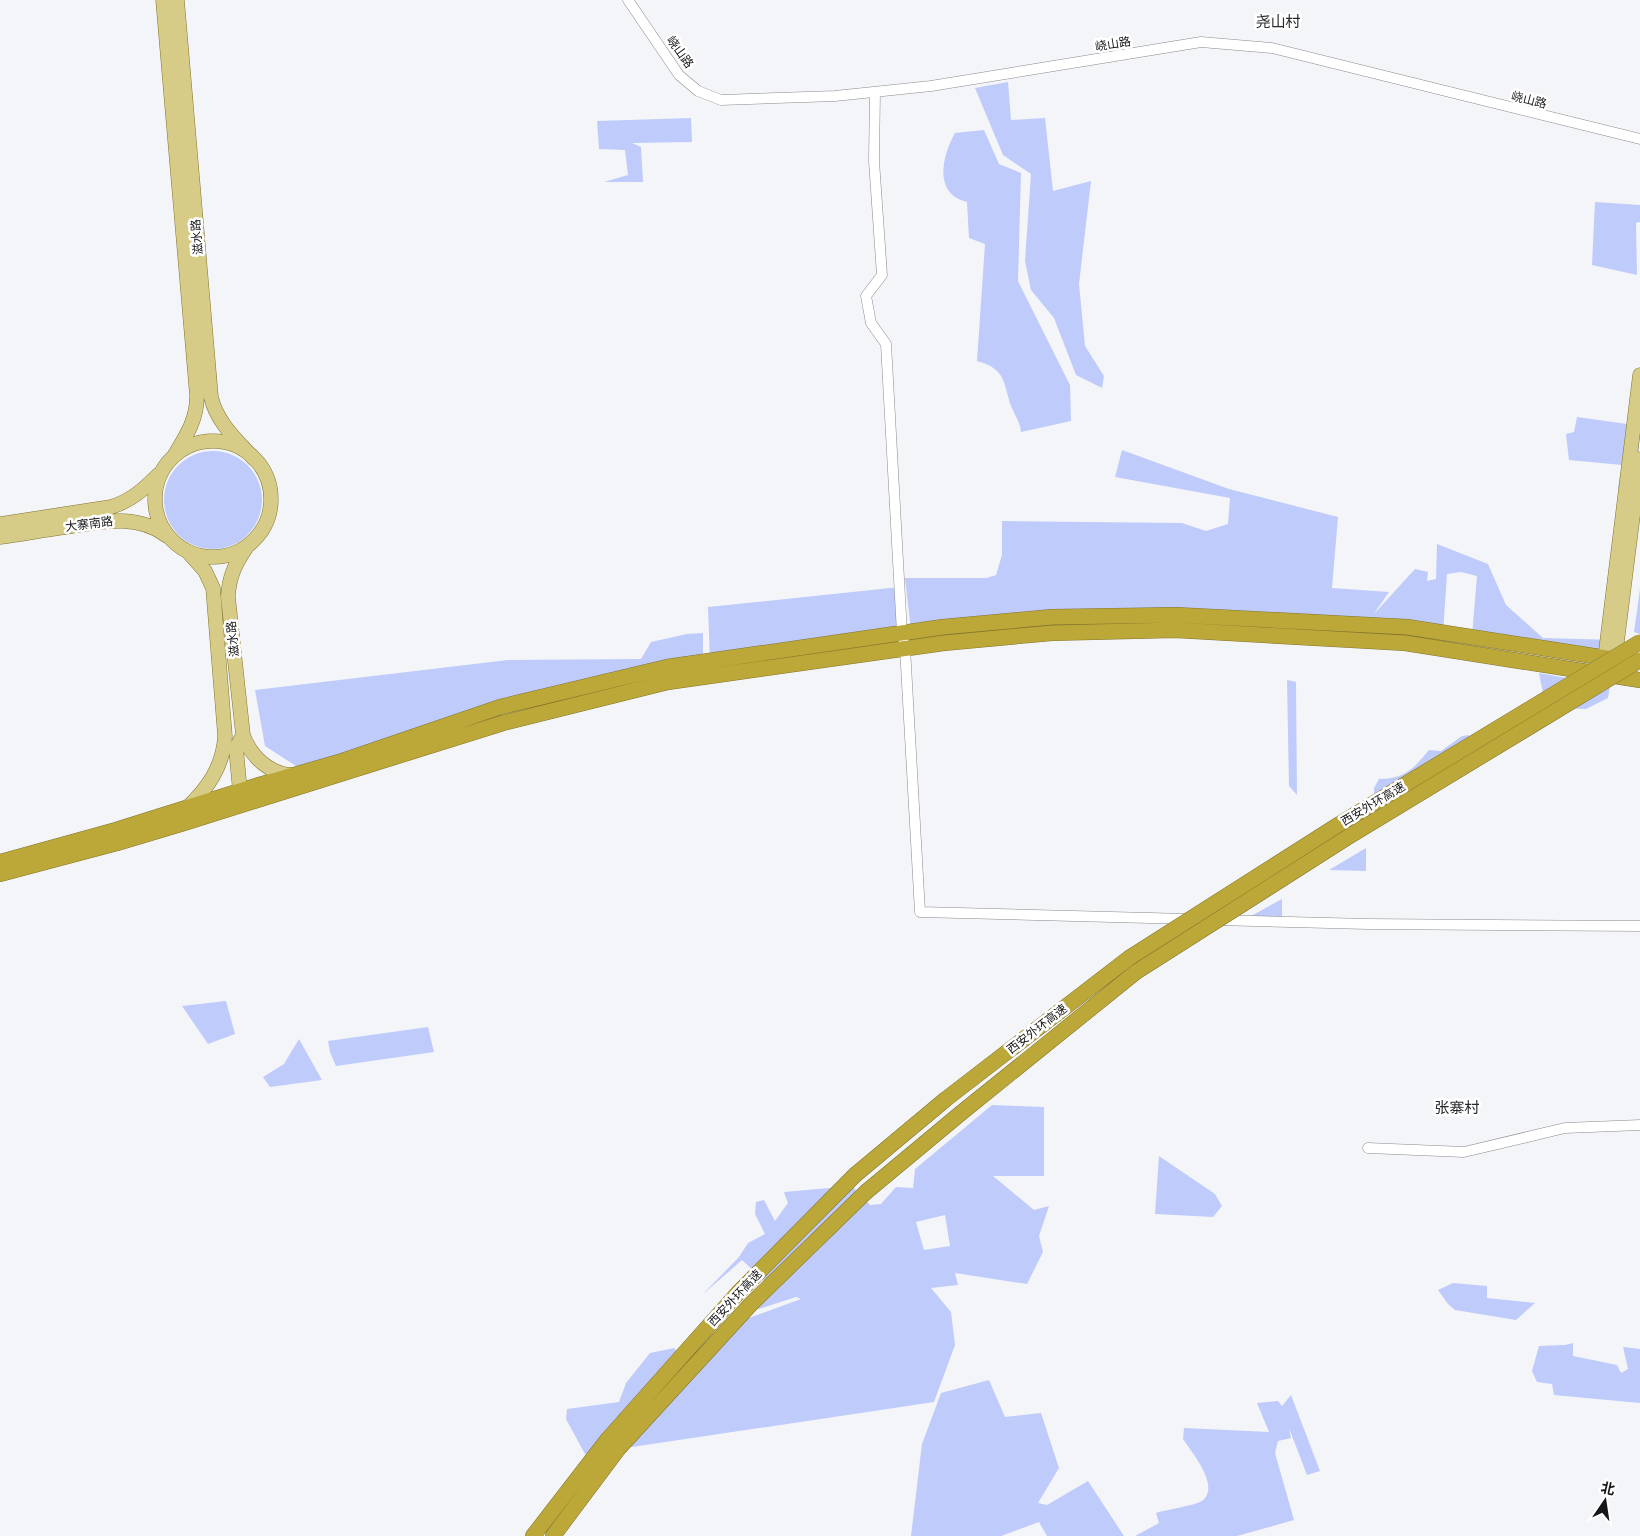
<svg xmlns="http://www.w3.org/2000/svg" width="1640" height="1536" viewBox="0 0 1640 1536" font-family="'Fira Sans','Noto Sans SC',sans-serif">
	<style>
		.green { fill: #bfcbfb; fill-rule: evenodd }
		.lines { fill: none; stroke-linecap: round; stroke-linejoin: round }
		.minor-casing { stroke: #898a8d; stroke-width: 11 }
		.major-casing { stroke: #82752e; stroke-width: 15 }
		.highway-casing { stroke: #82752e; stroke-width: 16 }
		.minor { stroke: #fff; stroke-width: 10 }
		.major { stroke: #d7cb88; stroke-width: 14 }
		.highway { stroke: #bca839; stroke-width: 15 }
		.highway-bridge-casing { stroke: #82752e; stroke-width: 16; stroke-linecap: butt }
		.highway-bridge { stroke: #bca839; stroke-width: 15 }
		.labels { text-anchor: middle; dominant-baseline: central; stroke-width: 5; stroke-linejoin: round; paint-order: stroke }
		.street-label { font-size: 12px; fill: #171719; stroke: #fff }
		.quarter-label { font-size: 15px; fill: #292a2d; stroke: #fff }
	</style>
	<rect width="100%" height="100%" fill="#f4f5f9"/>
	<path class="green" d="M1008,82L1011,120L1045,118L1053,191L1091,181L1079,284L1085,346L1104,376L1102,388L1076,375L1054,318L1031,290L1025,261L1031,174L1003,155L975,88Z
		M691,118L692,142L632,143L641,147L643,182H604L628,175L625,150L599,149L597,121Z
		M984,130L999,164L1021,173L1018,281L1070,385L1071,421L1021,432C1020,421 1015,416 1011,406C1003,382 1006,369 977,361L985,244L969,238L967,202C933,194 942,156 955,133Z
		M1595,202L1640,205V222L1636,223L1637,275L1592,265Z
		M1577,417L1634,425L1633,433H1640V435L1633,493L1620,491L1618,488L1622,465L1569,460L1566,434L1574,432Z
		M1122,450L1229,489L1338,517L1332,588L1389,592L1373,615L1415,569L1428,572L1427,581L1436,579L1437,544L1488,564L1506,605L1543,638L1616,640L1592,654L1472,636L1477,576L1461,572L1447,574L1443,633L1177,616L911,630L905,578H986L996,575L1002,555V521L1182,523L1206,531L1228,524L1230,498L1115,477Z
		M164 500a49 49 0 1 1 98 0a49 49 0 1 1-98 0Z
		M900,587L902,632L710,660L708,607Z
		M1640,589V634L1634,632Z
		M703,633V661L552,693L299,768L265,746L255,690L508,660L641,659L651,642L687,634Z
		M1539,673L1610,686L1608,698L1586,709L1546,708Z
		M1287,680L1296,682L1297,795L1289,786Z
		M1469,735L1470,737L1374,798V788L1379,779C1405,779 1414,768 1429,750L1441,751L1462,736Z
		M1366,848V871L1329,870Z
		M1282,899V917L1251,916Z
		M226,1001L235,1034L208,1044L182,1006Z
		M428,1027L434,1052L336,1066L330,1052L328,1041Z
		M299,1039L322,1080L270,1087L263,1077L284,1064Z
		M992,1105L1044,1107V1176H993L1034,1210L1049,1206L1039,1236L1043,1252L1027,1284L955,1273L958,1285L931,1288L951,1312L955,1345L934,1402L585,1454L566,1419L567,1409L619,1402L626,1383L650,1353L674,1348L696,1368L738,1322L801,1299L796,1297L746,1313L770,1286L742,1260L702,1295L739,1257L748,1243L765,1234L755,1214L756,1202L764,1200L775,1221L788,1203L784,1192L852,1186L870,1205L881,1204L896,1187L913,1188L915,1169ZM945,1215L950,1246L924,1250L916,1222Z
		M1159,1156L1215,1194L1222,1206L1213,1217L1155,1214Z
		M1453,1283L1487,1286V1298L1535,1303L1516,1320L1455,1310L1448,1304L1438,1290Z
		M1573,1343V1356L1617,1365L1621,1373L1628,1369L1623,1347L1640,1349V1403L1554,1395L1552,1384L1537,1382L1532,1371L1539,1346L1565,1345Z
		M989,1380L1005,1417L1041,1413L1059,1468L1038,1503L1047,1505L1088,1481L1124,1536H1047L1039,1522L1001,1536H911L922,1444L941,1393Z
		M1291,1395L1320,1471L1307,1475L1289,1428L1291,1438L1278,1441L1275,1453L1294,1520L1237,1536H1135L1159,1523L1156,1513C1165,1510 1196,1505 1202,1501C1221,1486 1192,1453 1183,1439L1184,1428L1269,1432L1257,1403L1278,1401L1282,1406Z"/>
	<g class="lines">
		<g class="minor-casing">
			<path id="minor" d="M628,0L679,75L698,91L721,100L835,96L931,86L1201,42L1272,48L1640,139
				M875,92L874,161L882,275L866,296L871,323L886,344L902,633L905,648L920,912L1188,919
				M1218,920L1368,924L1640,926
				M1368,1148L1464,1152L1565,1128L1640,1125"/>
		</g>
		<g class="major-casing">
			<path id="major" d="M163,0L197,396C197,420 186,436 174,456
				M177,0L211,397C217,423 237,440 254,459
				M155 499a58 58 0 1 1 116 0a58 58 0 1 1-116 0Z
				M0,524L111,507C131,501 144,489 158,475
				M0,537C22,534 44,530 66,527C100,522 137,513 167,536
				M246,548C235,564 229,577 228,597L243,735C251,757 271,776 296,775
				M1614,665L1640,459
				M1604,667L1640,375
				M241,802L236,748L243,735
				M186,809C208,788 223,767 225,736L213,588L205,571L189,553"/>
		</g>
		<g class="highway-casing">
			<path id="highway" d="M0,862L116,830L259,785L339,762L500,707L667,667L943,627L1052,617L1176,615L1407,627L1619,660
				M0,874L117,843L184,823L503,723L668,682L944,643L1052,633L1175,630L1405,643L1640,680
				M533,1536L608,1439L737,1294L855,1175
				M553,1536L619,1448L751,1304L866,1192"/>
		</g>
		<use href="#minor" class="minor"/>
		<use href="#major" class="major"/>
		<use href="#highway" class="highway"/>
		<g class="highway-bridge-casing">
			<path id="highway-bridge" d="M855,1175L946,1099L1129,958L1338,825L1640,642
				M866,1192L961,1113L1136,972L1348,837L1640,660"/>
		</g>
		<use href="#highway-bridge" class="highway-bridge"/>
	</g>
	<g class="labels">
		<g class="street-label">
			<text transform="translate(1113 44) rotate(-9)">峣山路</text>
			<text transform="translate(680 52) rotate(54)">峣山路</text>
			<text transform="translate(1529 100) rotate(14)">峣山路</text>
			<text transform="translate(197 237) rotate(-95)">滋水路</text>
			<text transform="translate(89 524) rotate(-7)">大寨南路</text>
			<text transform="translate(233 639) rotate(-96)">滋水路</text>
			<text transform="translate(1373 804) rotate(-31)">西安外环高速</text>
			<text transform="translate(1037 1029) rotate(-38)">西安外环高速</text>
			<text transform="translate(735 1298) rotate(-47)">西安外环高速</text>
		</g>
		<g class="quarter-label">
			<text x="1278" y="22">尧山村</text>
			<text x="1457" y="1108">张寨村</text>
		</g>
	</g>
	<g transform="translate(1605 1501) rotate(13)" stroke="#ffffff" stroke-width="4" paint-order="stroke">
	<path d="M0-4L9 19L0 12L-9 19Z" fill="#171719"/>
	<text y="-8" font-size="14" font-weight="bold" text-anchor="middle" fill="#171719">北</text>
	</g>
</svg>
